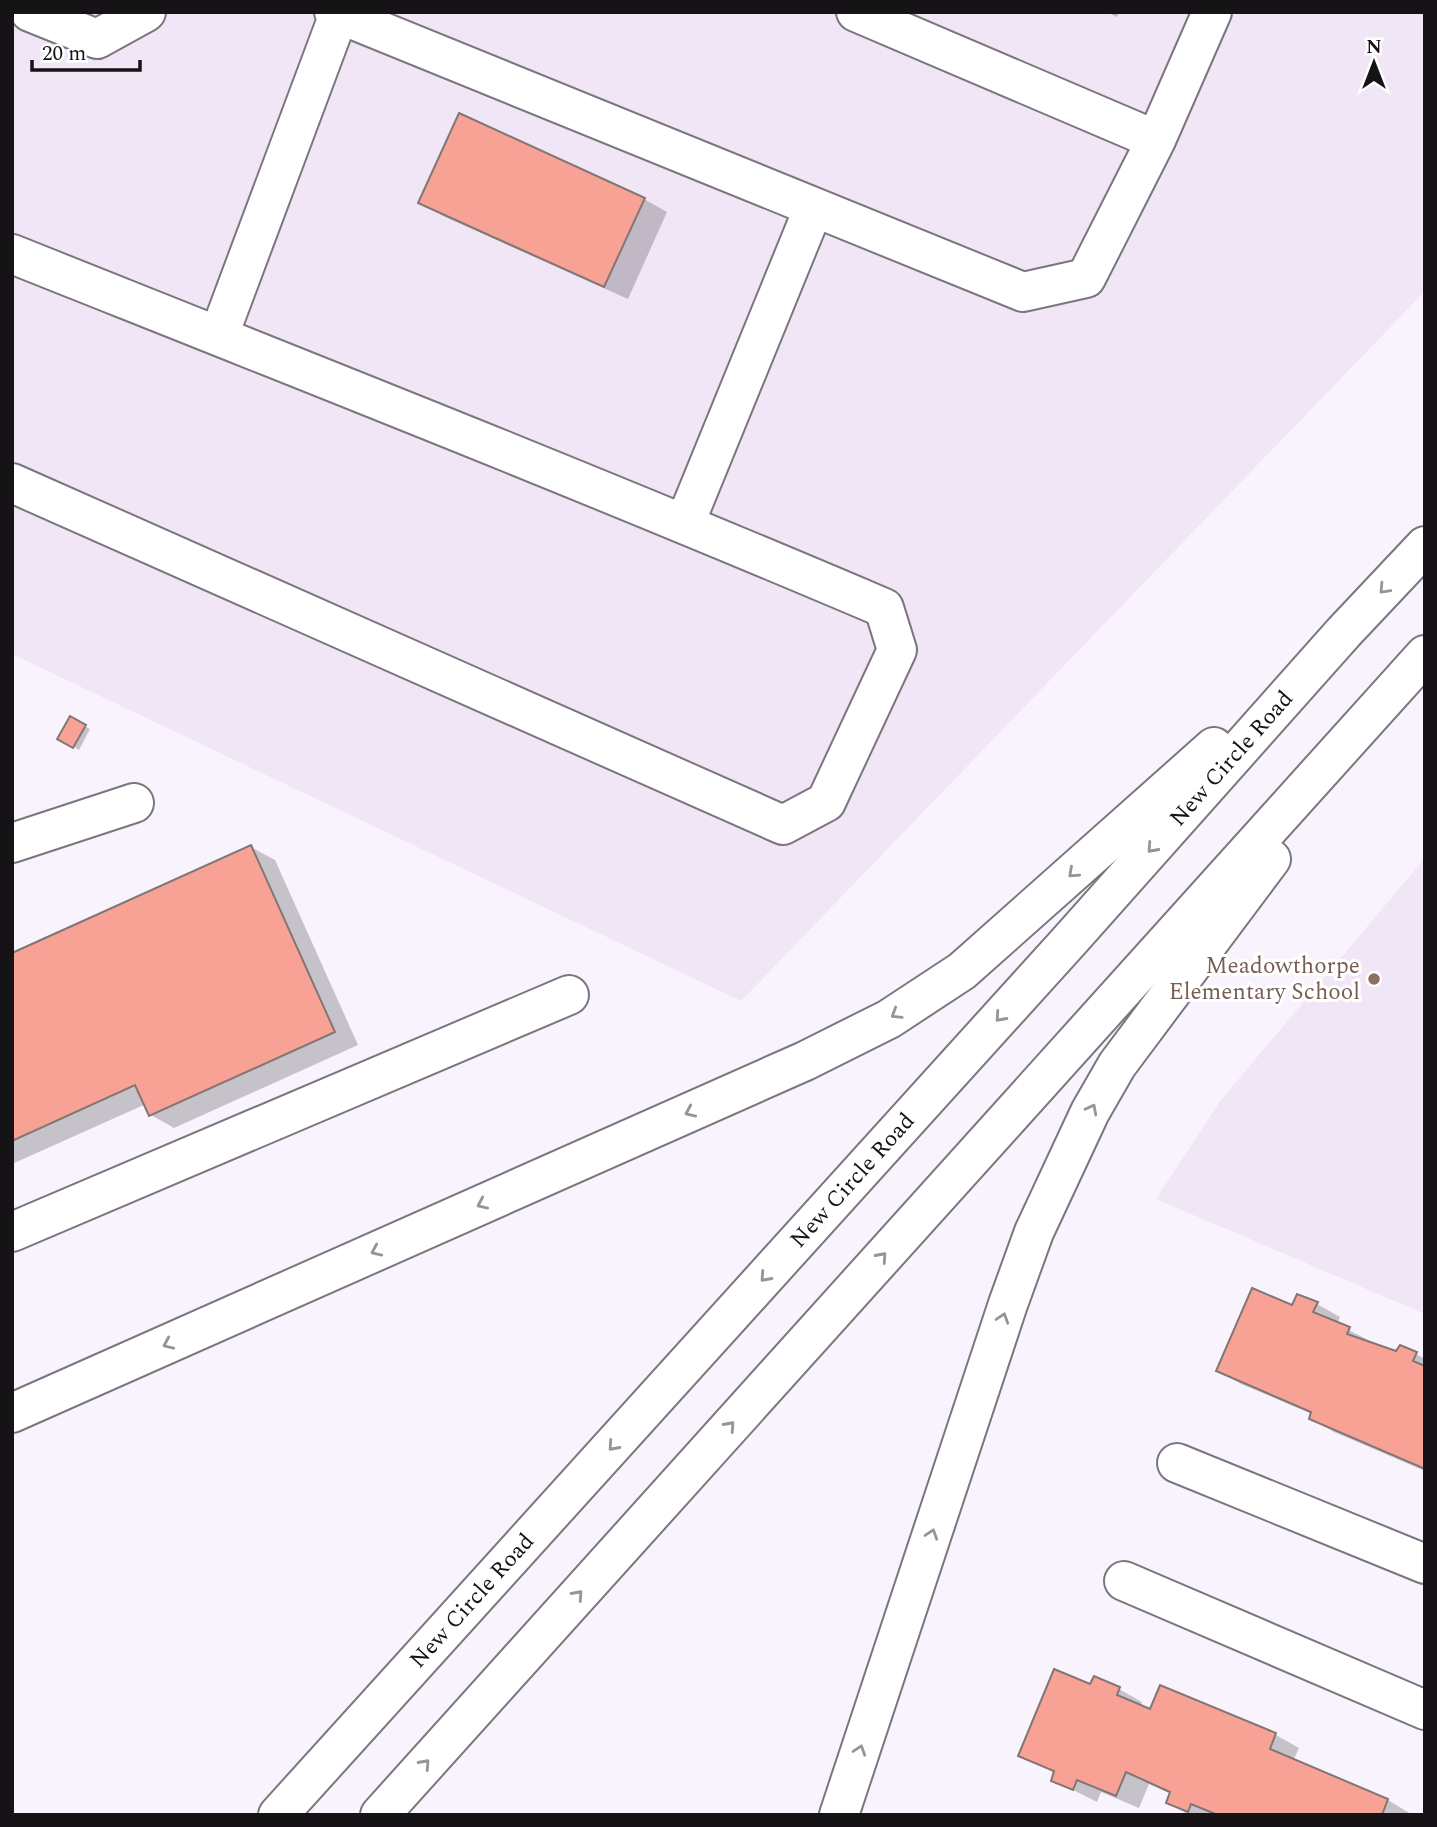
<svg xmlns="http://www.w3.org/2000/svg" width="1437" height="1827" viewBox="0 0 1437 1827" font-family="Spectral,serif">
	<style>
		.built { fill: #f0e6f6 }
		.shadow { fill: #0003 }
		.building { fill: #f8a295; stroke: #817674; stroke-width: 2 }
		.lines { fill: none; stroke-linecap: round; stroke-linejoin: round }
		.minor-casing { stroke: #7b767e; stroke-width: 42 }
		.highway-casing { stroke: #7b767e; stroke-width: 42 }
		.minor { stroke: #fff; stroke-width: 38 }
		.highway { stroke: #fff; stroke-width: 38 }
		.oneway { stroke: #969596 }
		.education-dot { fill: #8d6e63; stroke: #fff; stroke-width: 2.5 }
		.labels { text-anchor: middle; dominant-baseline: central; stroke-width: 6; stroke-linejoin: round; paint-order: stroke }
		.street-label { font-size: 23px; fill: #151316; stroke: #fff }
		.education-label { font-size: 23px; fill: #785e54; stroke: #fff; text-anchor: end }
	</style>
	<rect width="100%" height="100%" fill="#f8f3fd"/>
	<path class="built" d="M12,12H1425V291L741,1001L12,654Z
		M1425,858V1314L1156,1199L1221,1100Z"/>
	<path class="shadow" d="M1106,12H1119L1117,17Z
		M644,199L667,212L628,299L443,216L420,202Z
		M71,718L90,729L79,750L59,738Z
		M251,847L275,860L358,1045L174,1128L151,1115L146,1104L12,1164V954Z
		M1317,1304L1340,1317L1337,1324L1372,1342L1371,1344L1397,1353L1416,1354L1425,1359V1471L1334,1432L1311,1418L1312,1414L1241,1384L1218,1371L1293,1308Z
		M1091,1686L1119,1689L1142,1702L1140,1707L1151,1712L1161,1688L1276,1735L1299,1748L1293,1761L1388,1800L1411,1814L1189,1815L1168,1802L1171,1794L1149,1784L1139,1808L1101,1792L1097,1802L1053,1780L1055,1773L1020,1755Z"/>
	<path class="building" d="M459,113L645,198L604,287L418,203Z
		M70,716L86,725L73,748L57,739Z
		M251,845L335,1032L149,1116L135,1085L12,1141V953Z
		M1252,1288L1292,1305L1297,1294L1318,1302L1313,1312L1350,1327L1347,1334L1396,1351L1400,1345L1417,1352L1413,1361L1425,1366V1469L1309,1419L1311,1412L1216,1371Z
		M1054,1669L1090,1684L1094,1676L1120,1687L1117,1695L1150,1709L1160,1685L1276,1733L1270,1749L1388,1799L1382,1815H1218L1191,1804L1188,1812L1166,1803L1170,1792L1126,1772L1116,1796L1077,1780L1073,1790L1051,1781L1054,1771L1018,1756Z"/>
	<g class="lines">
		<g class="minor-casing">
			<path id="minor" d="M30,12L97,39L146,12
				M334,12L1023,292L1086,278L1156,140
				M856,12L1156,140L1212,12
				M12,254C303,370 595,485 884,608L897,650L826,802L783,825L12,483
				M219,335L339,14
				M685,523L814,207
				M12,843L134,803
				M12,1232L569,995
				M1177,1463L1425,1564
				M1124,1581L1425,1710"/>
		</g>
		<g class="highway-casing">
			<g id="highway">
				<path d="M12,1413L805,1061L889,1019L962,971L1214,747"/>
				<path id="s1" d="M278,1815L1071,939L1344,632L1425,546"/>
				<path d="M380,1815L1425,655"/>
				<path d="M839,1815L1008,1304L1034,1232L1090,1112L1117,1065L1271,859"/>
			</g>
		</g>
		<use href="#minor" class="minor"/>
		<use href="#highway" class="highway"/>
	</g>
	<defs><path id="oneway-chevron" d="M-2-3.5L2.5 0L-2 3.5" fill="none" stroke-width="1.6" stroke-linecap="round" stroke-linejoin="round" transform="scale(1.75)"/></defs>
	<g class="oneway">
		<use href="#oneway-chevron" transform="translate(1384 589) rotate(133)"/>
		<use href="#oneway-chevron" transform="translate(1152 848) rotate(132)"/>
		<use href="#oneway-chevron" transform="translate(1073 873) rotate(138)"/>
		<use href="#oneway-chevron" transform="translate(896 1014) rotate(148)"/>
		<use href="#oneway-chevron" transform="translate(1000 1017) rotate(132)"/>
		<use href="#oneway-chevron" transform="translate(1092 1109) rotate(-62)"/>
		<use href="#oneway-chevron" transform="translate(690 1112) rotate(156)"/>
		<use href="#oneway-chevron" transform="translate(482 1204) rotate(156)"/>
		<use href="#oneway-chevron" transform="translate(376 1251) rotate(156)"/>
		<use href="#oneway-chevron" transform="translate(882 1257) rotate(-48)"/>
		<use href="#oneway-chevron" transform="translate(765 1277) rotate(132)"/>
		<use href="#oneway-chevron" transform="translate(1003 1318) rotate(-72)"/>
		<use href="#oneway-chevron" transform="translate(168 1344) rotate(156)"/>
		<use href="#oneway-chevron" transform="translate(730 1426) rotate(-48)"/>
		<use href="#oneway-chevron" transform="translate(613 1446) rotate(132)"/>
		<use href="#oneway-chevron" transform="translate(932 1534) rotate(-72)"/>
		<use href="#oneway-chevron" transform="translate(578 1595) rotate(-48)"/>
		<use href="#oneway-chevron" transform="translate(860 1750) rotate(-72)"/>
		<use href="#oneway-chevron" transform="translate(425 1764) rotate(-48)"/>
	</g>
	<circle class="education-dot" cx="1374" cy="979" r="7"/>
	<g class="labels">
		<g class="street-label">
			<text stroke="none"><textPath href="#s1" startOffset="1423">New Circle Road</textPath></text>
			<text stroke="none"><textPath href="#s1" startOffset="856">New Circle Road</textPath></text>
			<text stroke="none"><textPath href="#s1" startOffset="289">New Circle Road</textPath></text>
		</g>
		<g class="education-label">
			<text x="1360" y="966">Meadowthorpe<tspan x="1360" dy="26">Elementary School</tspan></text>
		</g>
	</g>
	<rect width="1437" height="1827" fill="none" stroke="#151316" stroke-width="28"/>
	<g transform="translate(1374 63)" stroke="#ffffff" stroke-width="5" paint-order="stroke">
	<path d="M0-5L12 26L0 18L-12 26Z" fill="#151316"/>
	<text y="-10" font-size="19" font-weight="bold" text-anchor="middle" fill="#151316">N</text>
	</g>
	<path d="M32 60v10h108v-10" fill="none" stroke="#151316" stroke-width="3.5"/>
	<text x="42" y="60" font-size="21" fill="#151316" stroke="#ffffff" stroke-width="5" paint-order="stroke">20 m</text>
</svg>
